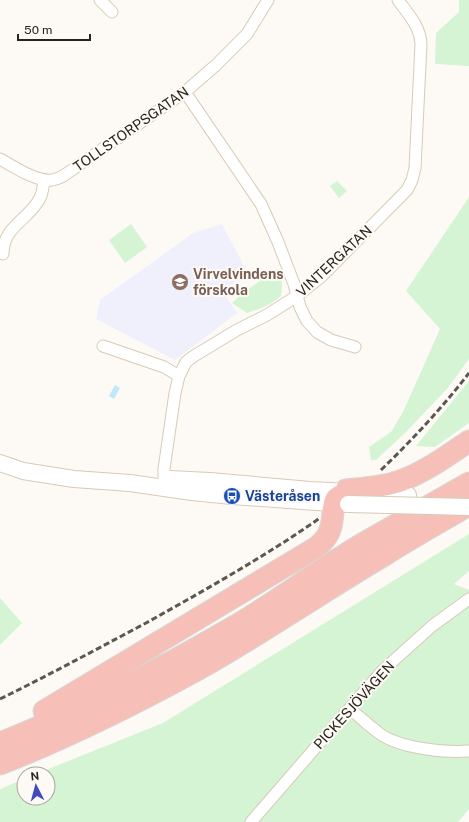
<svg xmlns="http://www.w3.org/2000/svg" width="469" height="822" viewBox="0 0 469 822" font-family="'Public Sans',sans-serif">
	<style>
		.education { fill: #f0effc }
		.green { fill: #d4f4d3 }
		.water { fill: #bfe9fa }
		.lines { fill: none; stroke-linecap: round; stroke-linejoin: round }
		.street-casing { stroke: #d8cab7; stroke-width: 13 }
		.secondary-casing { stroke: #d8cab7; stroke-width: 18 }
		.highway-casing { stroke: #d8d7d6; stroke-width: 23 }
		.street { stroke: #fff; stroke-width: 11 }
		.secondary { stroke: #fff; stroke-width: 16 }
		.highway { stroke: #f6c0b9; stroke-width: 21 }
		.rail { stroke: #5c5751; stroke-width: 3; stroke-dasharray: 6 3; stroke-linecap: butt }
		.secondary-bridge-casing { stroke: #d8cab7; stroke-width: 18; stroke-linecap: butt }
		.secondary-bridge { stroke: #fff; stroke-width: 16 }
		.labels { text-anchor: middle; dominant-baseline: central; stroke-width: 4; stroke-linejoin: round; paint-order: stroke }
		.street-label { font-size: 14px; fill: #29231c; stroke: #fdfaf6 }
		.education-label { font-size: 14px; font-weight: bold; fill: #785e54; stroke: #fdfaf6; text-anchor: start }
		.transit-label { font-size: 14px; font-weight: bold; fill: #164399; stroke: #fdfaf6; text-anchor: start }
	</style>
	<rect width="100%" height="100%" fill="#fdfaf6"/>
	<path class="education" d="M222,224L246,270L224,293L237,313L175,360L96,319L100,300L193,233Z"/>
	<path class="green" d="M459,0H469V66L435,64L436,33L459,12Z
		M337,181L347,191L339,198L330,186Z
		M469,197V359L447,389L405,433L376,460H371L369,447L391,432L403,412L440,329L406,291Z
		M131,224L147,247L125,263L109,240Z
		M277,269C284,277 282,286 281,296C271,305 260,309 247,313L232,303L244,292Z
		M469,381V423L435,447L416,446Z
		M469,534V571L454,584L469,590V809L458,822H0V789L24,779V798H48V774H36L163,723Z
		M0,598L22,623L0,645Z"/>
	<path class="water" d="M115,385L120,388L114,399L109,396Z"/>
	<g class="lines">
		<g class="street-casing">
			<path id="street" d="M100,0L112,12
				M185,92L261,204L278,242L294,284L300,307L307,321L317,332L331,340L355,347
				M0,159C13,166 36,182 52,180C57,179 62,177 66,174L185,92L216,65L247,34L268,0
				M3,254C3,226 29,220 40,198C43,192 43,186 44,180
				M103,346L164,367L179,376
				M164,479V469L175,393L179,376L186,362L194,356L237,330L267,315L297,296L321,277L407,190L412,180L415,168L421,44C420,26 408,14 398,0
				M350,709C360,717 369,726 379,733C398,748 445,753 469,751
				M251,822L382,671L432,626L469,599"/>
		</g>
		<g class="secondary-casing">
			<path id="secondary" d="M0,463L23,471L74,479L130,483L192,492L232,496L345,504
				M170,479L210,481L310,490L408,495"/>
		</g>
		<g class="highway-casing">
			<path id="highway" d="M346,490C364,488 383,487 400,481C425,472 447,456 469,441
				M44,711L317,547C330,536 332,528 333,511C334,507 334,502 336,499C341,493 353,494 360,493
				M0,743C79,712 161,669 235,626C279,600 320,569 364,543C399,523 434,503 469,483
				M0,764C67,738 133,705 197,670C260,635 320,593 383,556C411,538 440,522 469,505"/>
		</g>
		<use href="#street" class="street"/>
		<use href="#secondary" class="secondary"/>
		<use href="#highway" class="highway"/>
		<path class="rail" d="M381,470C413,439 442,408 469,373
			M0,699C49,675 97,649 146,623C205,590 264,557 320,518"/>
		<g class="secondary-bridge-casing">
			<path id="secondary-bridge" d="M348,504L469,507"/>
		</g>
		<use href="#secondary-bridge" class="secondary-bridge"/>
	</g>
	<defs>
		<g id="school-disc" transform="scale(0.9)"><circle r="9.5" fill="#8d6e63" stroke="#fdfaf6"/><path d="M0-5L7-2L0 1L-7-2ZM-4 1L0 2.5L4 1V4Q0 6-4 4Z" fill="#fff"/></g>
		<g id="bus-disc" transform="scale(0.9)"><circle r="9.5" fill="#1a4fb4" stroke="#fdfaf6"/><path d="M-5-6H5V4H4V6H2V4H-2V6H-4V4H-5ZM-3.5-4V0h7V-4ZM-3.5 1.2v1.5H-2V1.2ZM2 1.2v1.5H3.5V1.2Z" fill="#fff"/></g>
	</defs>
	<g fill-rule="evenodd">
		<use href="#school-disc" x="180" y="282"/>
		<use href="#bus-disc" x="232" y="496"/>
	</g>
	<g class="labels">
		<g class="street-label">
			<text transform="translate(131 129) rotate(-35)">TOLLSTORPSGATAN</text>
			<text transform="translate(334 261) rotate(-43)">VINTERGATAN</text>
			<text transform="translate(354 705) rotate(-48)">PICKESJÖVÄGEN</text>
		</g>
		<g class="education-label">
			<text x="193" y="274">Virvelvindens<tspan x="193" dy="16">förskola</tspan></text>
		</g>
		<g class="transit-label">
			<text x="245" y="496">Västeråsen</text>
		</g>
	</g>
	<g transform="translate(36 786) rotate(354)"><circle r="19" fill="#fdfaf6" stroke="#a8a49f"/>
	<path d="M0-3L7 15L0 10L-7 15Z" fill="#3f4cc0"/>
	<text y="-6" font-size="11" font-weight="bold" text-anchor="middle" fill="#29231c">N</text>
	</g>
	<path d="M18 34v6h72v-6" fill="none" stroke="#29231c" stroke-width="2"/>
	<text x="24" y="34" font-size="12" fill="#29231c" stroke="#fdfaf6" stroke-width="3" paint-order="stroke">50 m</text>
</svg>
